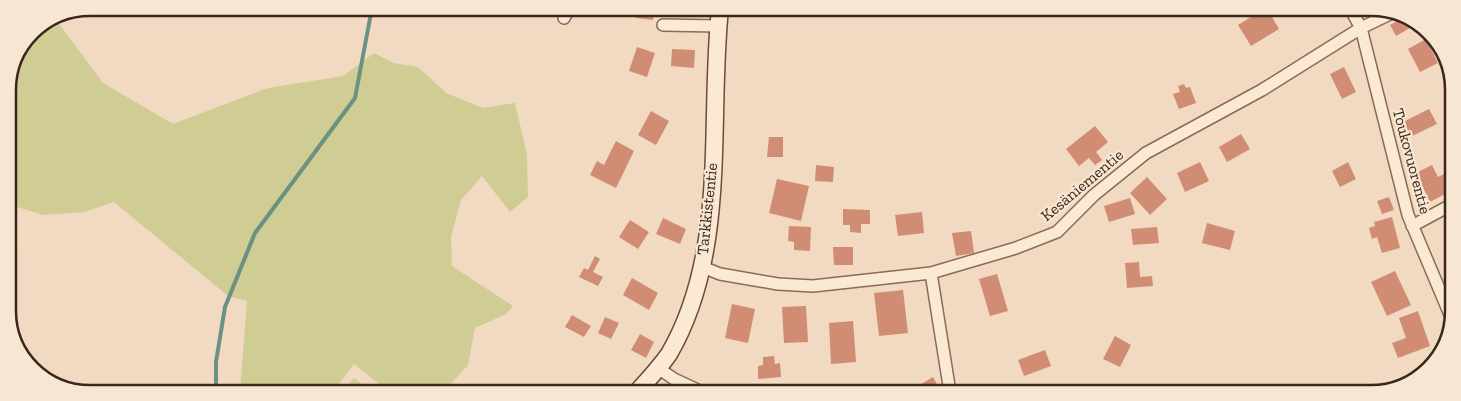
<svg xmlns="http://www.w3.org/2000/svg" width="1461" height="401" viewBox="0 0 1461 401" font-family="'Zilla Slab',serif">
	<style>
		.green { fill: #cfcc94 }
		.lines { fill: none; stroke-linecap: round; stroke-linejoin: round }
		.stream { stroke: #6a9181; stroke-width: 4 }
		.building { fill: #d18c74 }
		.street-casing { stroke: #8b6a57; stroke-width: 14 }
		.secondary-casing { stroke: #6d4b3a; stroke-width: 19 }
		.street { stroke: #fbe9d4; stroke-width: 11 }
		.secondary { stroke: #fbe9d4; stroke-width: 16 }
		.labels { text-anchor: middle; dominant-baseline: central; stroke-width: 4.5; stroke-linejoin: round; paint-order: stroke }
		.street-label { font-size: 16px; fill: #3a261c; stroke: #f7e6d1 }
		.rim { fill: none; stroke: #3a261c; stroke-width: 2.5 }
	</style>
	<rect width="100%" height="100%" fill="#f1dac1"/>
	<path class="green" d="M57,21L103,83L173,124L268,88L343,76L374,53L393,63L418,67L446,93L483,108L515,103L527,155L528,197L510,212L482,176L461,200L451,237L452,266L513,306L506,314L475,328L468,365L444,391H388L354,364L334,391H240L247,301L228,296L114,202L84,212L43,215L8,204V85L32,31Z
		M354,378L370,391H343Z"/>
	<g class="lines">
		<path class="stream" d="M216,391V362L225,307L255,233L355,98L372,8"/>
	</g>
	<path class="building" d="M637,9H655L653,20L636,18Z
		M1262,10H1268L1279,29L1251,46L1238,25Z
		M1405,17L1417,24L1396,36L1390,25Z
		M1426,39L1438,63L1420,72L1408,49Z
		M637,47L655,53L647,77L629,71Z
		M672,49L695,50L694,68L671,66Z
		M1344,67L1356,92L1342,99L1330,74Z
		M1184,84L1186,88L1190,87L1196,103L1179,109L1173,94L1180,92L1178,86Z
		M1429,109L1437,124L1410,137L1403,122Z
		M651,111L669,121L656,145L638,135Z
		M1095,126L1108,142L1096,152L1102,160L1095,165L1089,158L1079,166L1066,149Z
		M1241,134L1250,149L1227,162L1219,147Z
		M769,137H783V157H767Z
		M616,141L634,151L616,188L590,175L597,161L604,165Z
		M1200,162L1209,181L1185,192L1177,173Z
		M1348,162L1356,179L1340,187L1332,171Z
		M816,165L834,167L833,182L815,181Z
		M1432,165L1438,177L1452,170L1451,191L1430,202L1416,173Z
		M1147,177L1167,199L1150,215L1130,193Z
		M777,179L809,186L801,221L769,213Z
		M1389,197L1394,210L1382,214L1377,201Z
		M1130,198L1135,214L1109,222L1104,206Z
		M843,209L870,210V224H861V233L850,232V225H843Z
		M922,212L924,233L898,236L895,215Z
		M1392,217L1400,248L1382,253L1377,237L1372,239L1369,228L1375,226L1374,222Z
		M663,218L686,229L680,244L656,234Z
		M630,220L649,232L638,249L619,237Z
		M1207,223L1235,231L1230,250L1202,243Z
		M789,226L811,227L810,251L794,250V242L788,241Z
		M1157,227L1159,243L1133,245L1131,229Z
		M971,231L974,253L956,256L952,233Z
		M833,247H853V265H834Z
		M595,256L600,259L593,272L603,277L598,286L579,277L584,268L588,270Z
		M1139,262L1140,277L1152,276L1153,286L1127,288L1125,263Z
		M1395,271L1411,305L1387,316L1371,282Z
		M997,274L1008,311L990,316L979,279Z
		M632,278L658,293L649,310L623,295Z
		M903,290L908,333L879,336L874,293Z
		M732,304L755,309L748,343L725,338Z
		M806,306L808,342L784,343L782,307Z
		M1418,311L1430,346L1398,358L1392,343L1406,338L1399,318Z
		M572,315L591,326L584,337L565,327Z
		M605,317L619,323L611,339L598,333Z
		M853,321L856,362L831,364L829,323Z
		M640,334L654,342L646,358L631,350Z
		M1115,336L1131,345L1120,367L1103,359Z
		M1045,350L1051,366L1024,376L1018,360Z
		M774,356L775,364L780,363L781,377L758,379V366L763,365V357Z
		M933,377L940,390L935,392H912L911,390Z"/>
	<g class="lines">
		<g class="street-casing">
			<path id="street" d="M1351,10L1361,28L1408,215L1451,317
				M564,18L569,9
				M663,25L718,26
				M1412,226L1451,205
				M700,266L720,274L778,284L813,286L931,273L1016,248L1057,232L1094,195L1146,153L1262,90L1361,28L1394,12
				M931,273L950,392
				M658,368L674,379L702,392"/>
		</g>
		<g class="secondary-casing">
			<path id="secondary" d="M637,392C648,380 660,367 669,354C729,251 708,122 720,9"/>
		</g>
		<use href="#street" class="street"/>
		<use href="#secondary" class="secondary"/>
	</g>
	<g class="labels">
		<g class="street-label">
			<text transform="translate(1412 161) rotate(75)">Toukovuorentie</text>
			<text transform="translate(1082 185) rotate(-40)">Kesäniementie</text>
			<text transform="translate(707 209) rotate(-84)">Tarkkistentie</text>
		</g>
	</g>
	<path d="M0 0H1461V401H0ZM90 16H1371A74 74 0 0 1 1445 90V311A74 74 0 0 1 1371 385H90A74 74 0 0 1 16 311V90A74 74 0 0 1 90 16Z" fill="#f7e6d1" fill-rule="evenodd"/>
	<path class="rim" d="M90 16H1371A74 74 0 0 1 1445 90V311A74 74 0 0 1 1371 385H90A74 74 0 0 1 16 311V90A74 74 0 0 1 90 16Z"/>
</svg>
